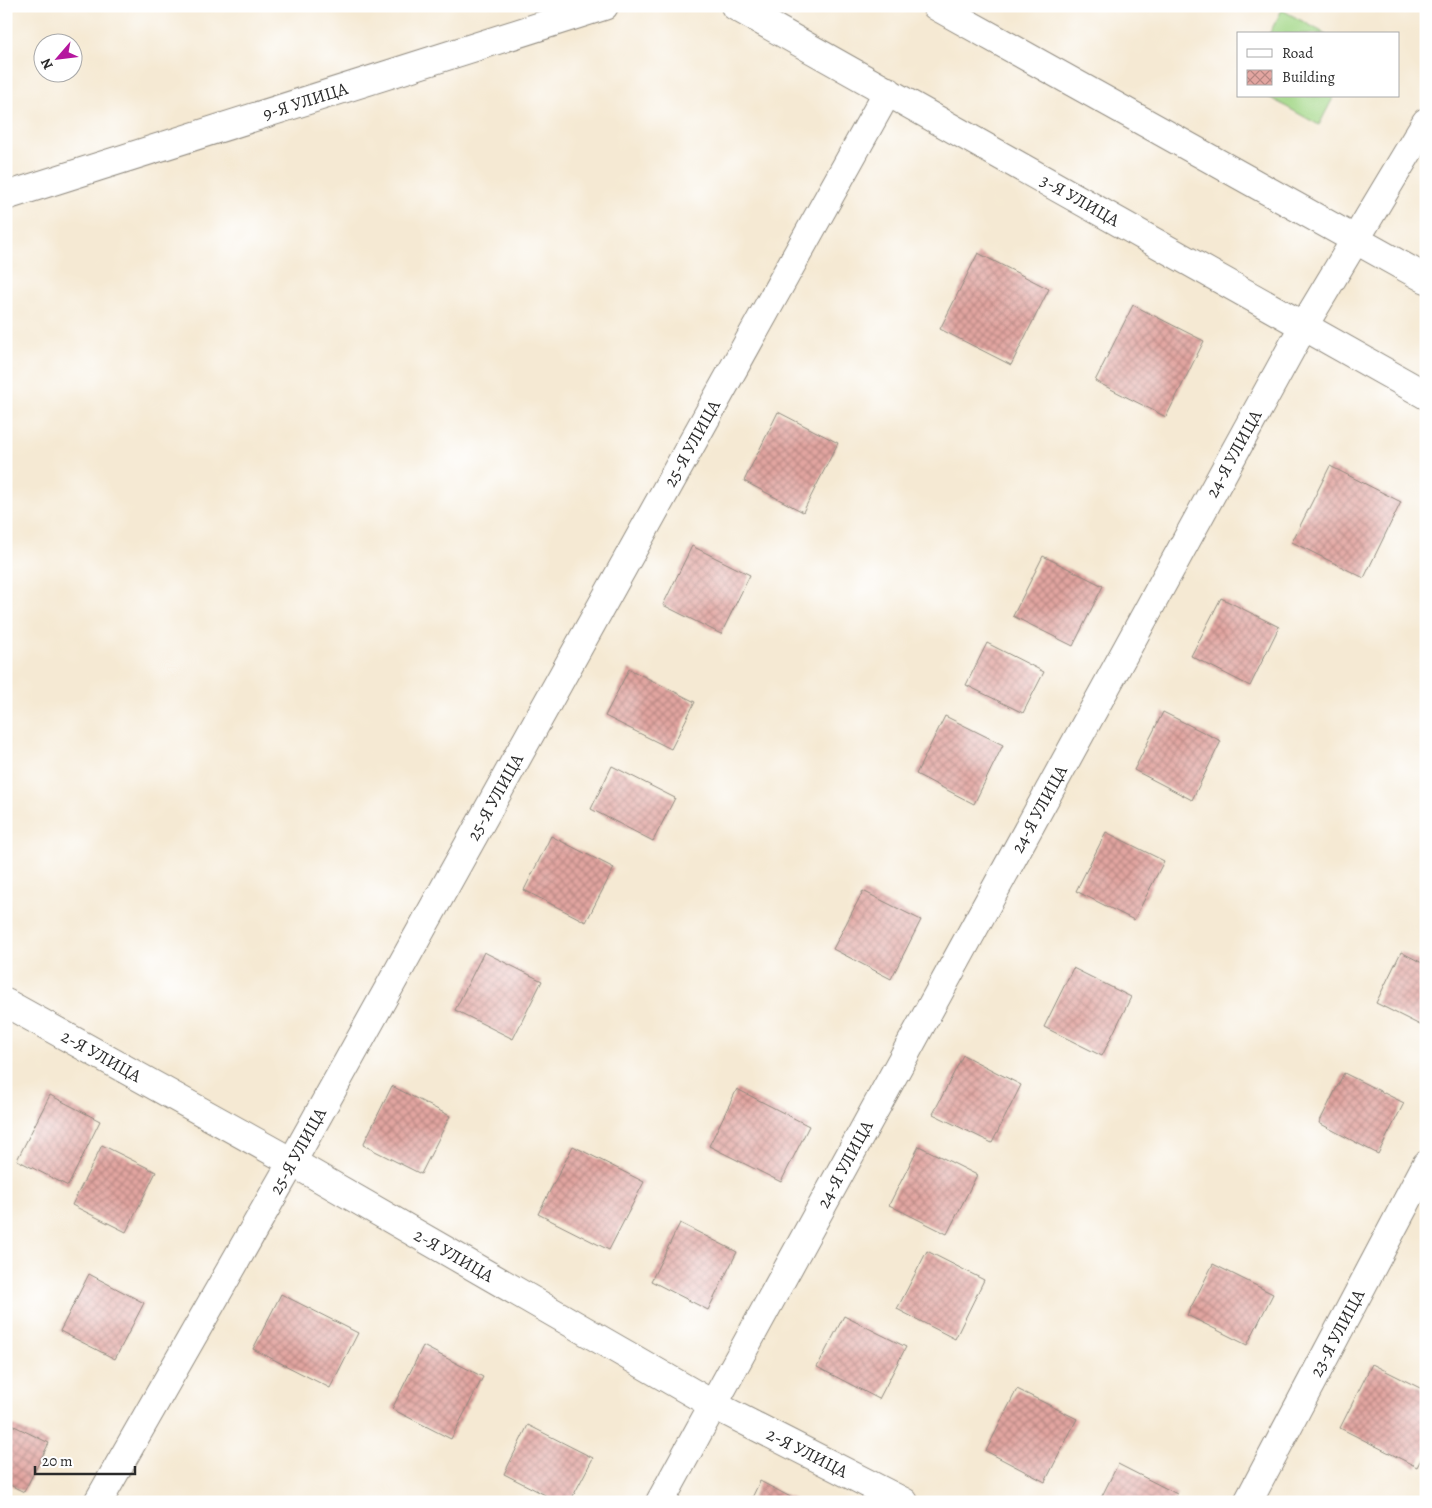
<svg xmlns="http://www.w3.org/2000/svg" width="1432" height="1508" viewBox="0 0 1432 1508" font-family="Alegreya,serif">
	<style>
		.green { fill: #a3d787; stroke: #678159 }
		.building { fill: url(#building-cross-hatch) }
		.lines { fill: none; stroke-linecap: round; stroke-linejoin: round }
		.street-casing { stroke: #908a7f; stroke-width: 30 }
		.street { stroke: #fff; stroke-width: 28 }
		.labels { text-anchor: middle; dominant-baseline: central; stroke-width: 4.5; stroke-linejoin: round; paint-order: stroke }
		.street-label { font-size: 18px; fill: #2b2b2b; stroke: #fff }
	</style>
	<defs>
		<pattern id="building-cross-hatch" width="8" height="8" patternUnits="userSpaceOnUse" patternTransform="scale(1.25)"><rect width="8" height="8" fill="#e2a5a0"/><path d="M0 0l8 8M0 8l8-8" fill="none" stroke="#b78783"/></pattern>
	</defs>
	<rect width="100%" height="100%" fill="#fff"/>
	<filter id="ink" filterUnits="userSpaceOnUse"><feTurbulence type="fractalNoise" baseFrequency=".02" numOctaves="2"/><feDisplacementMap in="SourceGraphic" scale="10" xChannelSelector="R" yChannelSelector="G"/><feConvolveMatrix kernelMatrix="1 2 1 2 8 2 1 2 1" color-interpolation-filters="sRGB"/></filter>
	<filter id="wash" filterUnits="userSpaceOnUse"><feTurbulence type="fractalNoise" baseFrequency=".0096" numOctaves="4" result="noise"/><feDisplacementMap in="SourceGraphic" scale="20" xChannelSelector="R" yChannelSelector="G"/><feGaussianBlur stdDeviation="1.12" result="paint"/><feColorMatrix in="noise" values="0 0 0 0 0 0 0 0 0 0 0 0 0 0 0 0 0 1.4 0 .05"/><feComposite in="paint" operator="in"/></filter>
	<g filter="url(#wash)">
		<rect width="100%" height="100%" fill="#f5e9d3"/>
		<path class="green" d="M1282,10L1326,34H1269Z
			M1267,96H1334L1319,125Z"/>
		<g id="blocks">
			<path class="building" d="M978,253L1049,289L1011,365L940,329Z
				M1133,305L1204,341L1166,417L1095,381Z
				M778,412L838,443L803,512L744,481Z
				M1330,466L1401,502L1364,578L1292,542Z
				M692,546L750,575L721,634L663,605Z
				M1043,556L1103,586L1073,646L1013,616Z
				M1221,598L1279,627L1250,686L1191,656Z
				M987,643L1044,672L1023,713L966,685Z
				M629,669L695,702L671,749L605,716Z
				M1163,712L1221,741L1192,800L1134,770Z
				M945,716L1003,745L974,804L916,774Z
				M612,766L675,798L653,841L591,809Z
				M1106,832L1164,861L1134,920L1076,891Z
				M551,836L614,868L586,922L524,890Z
				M863,891L921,920L891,979L833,949Z
				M484,952L542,981L513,1039L455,1010Z
				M1401,952L1426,965V1028L1376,1003Z
				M1073,968L1131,997L1102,1056L1044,1027Z
				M963,1055L1021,1085L992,1143L933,1114Z
				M1344,1073L1404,1103L1378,1154L1319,1123Z
				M392,1086L450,1116L421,1174L363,1145Z
				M737,1089L809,1126L781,1182L709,1146Z
				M50,1095L100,1121L68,1186L17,1160Z
				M102,1145L156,1172L126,1232L72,1205Z
				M573,1146L644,1182L609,1250L538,1214Z
				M919,1146L977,1175L947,1234L889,1205Z
				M680,1223L737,1252L708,1310L651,1281Z
				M927,1251L984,1280L955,1339L897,1309Z
				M1213,1264L1273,1294L1247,1345L1187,1315Z
				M89,1274L144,1303L115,1359L60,1331Z
				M281,1294L358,1333L330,1388L253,1349Z
				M844,1316L906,1347L879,1399L817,1367Z
				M423,1346L483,1377L451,1439L392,1409Z
				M1372,1364L1426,1391V1450L1417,1467L1340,1428Z
				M1017,1389L1077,1419L1045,1482L986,1451Z
				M6,1422L49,1443L24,1492L6,1483Z
				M528,1425L593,1458L570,1502H559L504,1474Z
				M1118,1464L1177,1494L1173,1502H1099Z
				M760,1481L800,1502H750Z"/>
		</g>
	</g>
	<g filter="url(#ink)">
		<use href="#blocks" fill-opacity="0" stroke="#908a7f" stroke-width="1"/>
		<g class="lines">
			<g class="street-casing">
				<g id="street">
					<path id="s1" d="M735,6L1426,395"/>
					<path d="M936,6L1426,279"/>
					<path id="s2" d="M6,196L604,6"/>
					<path id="s3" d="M6,1003L292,1162L712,1404L904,1502"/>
					<path id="s4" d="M98,1502L292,1162L888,91"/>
					<path id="s5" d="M660,1502L1303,327L1426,122"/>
					<path id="s6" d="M1248,1502L1426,1165"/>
				</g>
			</g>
			<use href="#street" class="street"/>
		</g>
	</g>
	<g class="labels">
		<g class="street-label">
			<text stroke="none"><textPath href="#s2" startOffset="314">9-Я УЛИЦА</textPath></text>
			<text stroke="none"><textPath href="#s1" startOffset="396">3-Я УЛИЦА</textPath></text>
			<text stroke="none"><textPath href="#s4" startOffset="1214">25-Я УЛИЦА</textPath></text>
			<text stroke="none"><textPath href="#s5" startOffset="1195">24-Я УЛИЦА</textPath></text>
			<text stroke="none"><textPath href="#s4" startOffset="809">25-Я УЛИЦА</textPath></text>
			<text stroke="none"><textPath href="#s5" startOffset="790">24-Я УЛИЦА</textPath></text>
			<text stroke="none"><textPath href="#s3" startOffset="109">2-Я УЛИЦА</textPath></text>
			<text stroke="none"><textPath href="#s4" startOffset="404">25-Я УЛИЦА</textPath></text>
			<text stroke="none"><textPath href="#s5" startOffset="385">24-Я УЛИЦА</textPath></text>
			<text stroke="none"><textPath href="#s3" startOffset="514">2-Я УЛИЦА</textPath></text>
			<text stroke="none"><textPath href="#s6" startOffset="191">23-Я УЛИЦА</textPath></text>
			<text stroke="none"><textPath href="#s3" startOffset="919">2-Я УЛИЦА</textPath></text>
		</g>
	</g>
	<rect width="1432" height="1508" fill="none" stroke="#fff" stroke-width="25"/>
	<rect x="1237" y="32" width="162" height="65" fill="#ffffff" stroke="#aaaaaa"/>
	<rect x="1247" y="49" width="25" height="8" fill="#ffffff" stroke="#aaaaaa"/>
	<text x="1282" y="58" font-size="15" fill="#2b2b2b">Road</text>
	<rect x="1247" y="70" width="25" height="15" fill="url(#building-cross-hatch)" stroke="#aaaaaa"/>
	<text x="1282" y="82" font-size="15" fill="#2b2b2b">Building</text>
	<g transform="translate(58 58) rotate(242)"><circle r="24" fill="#ffffff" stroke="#aaaaaa"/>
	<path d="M0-4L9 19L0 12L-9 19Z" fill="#b5179e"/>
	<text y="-8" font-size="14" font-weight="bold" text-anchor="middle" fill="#2b2b2b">N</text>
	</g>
	<path d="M35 1466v8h100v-8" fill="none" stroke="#2b2b2b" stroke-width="2.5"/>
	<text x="42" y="1466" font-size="15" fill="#2b2b2b" stroke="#ffffff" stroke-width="4" paint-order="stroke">20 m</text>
</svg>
